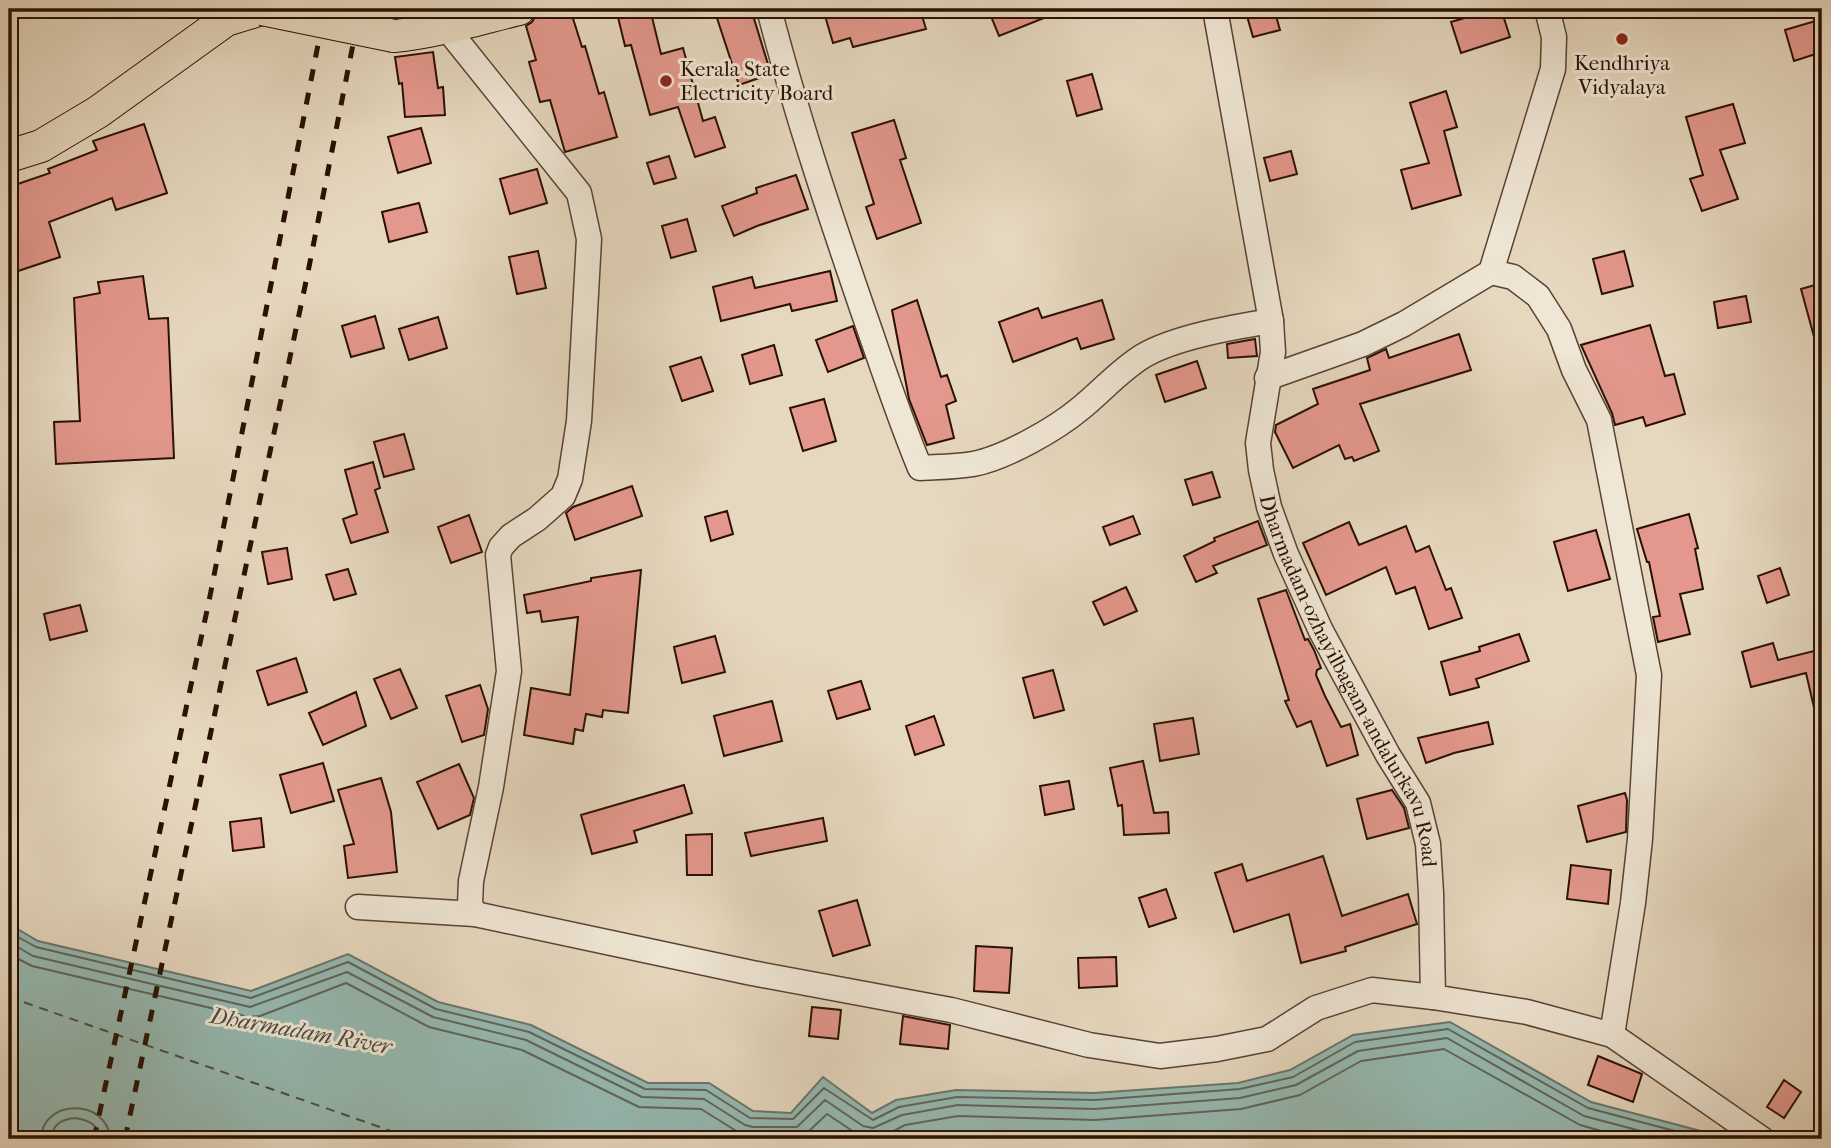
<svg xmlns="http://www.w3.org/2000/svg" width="1831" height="1148" viewBox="0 0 1831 1148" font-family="'IM FELL French Canon',serif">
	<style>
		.water { fill: #96bab2; stroke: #6b766c; stroke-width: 2 }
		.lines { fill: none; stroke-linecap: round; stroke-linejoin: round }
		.shore { stroke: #60655b; stroke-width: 2 }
		.ferry { stroke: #504c41; stroke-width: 2; stroke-dasharray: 9 7; stroke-linecap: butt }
		.building { fill: #e4988d; stroke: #2a1004; stroke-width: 2 }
		.minor-casing { stroke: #594233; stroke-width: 27 }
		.major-casing { stroke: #2a1004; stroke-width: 34 }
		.minor { stroke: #efe6d5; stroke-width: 24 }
		.major { stroke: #e6d8bf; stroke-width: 32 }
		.rail { stroke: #2a1004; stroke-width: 5; stroke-dasharray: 12 12; stroke-linecap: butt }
		.major-bridge-casing { stroke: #2a1004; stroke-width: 34; stroke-linecap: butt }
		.major-bridge { stroke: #e6d8bf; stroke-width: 32 }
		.poi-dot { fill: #8f2418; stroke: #efe6d5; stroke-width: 2.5 }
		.labels { text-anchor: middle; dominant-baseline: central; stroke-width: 6; stroke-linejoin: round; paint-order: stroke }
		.poi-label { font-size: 21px; fill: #2a1004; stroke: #efe6d5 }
		.street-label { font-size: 21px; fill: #2a1004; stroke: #efe6d5 }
		.water-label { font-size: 23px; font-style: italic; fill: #504c41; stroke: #efe6d5 }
	</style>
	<rect width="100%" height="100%" fill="#e6d8bf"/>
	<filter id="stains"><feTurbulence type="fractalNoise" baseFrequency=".00286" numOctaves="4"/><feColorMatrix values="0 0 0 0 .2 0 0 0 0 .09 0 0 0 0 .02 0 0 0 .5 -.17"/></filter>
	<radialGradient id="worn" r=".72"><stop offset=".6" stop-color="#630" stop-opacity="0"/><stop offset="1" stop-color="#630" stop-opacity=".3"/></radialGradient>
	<path class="water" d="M9,924L38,941L251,991L348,954L438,1002L531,1025L648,1083H709L753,1111L791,1113L823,1077L872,1113L896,1100L956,1090L1094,1093L1238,1083L1290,1070L1353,1035L1450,1022L1591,1102L1731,1139H94L74,1133L60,1139H9Z"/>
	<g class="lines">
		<path class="shore" d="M9,932L36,947L251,998L348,962L436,1009L529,1032L645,1089L706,1090L750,1118L793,1119L824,1088L873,1120L899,1107L957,1097L1095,1100L1240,1089L1293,1077L1355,1042L1448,1029L1588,1108L1705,1139
			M9,942L33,956L250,1007L347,972L433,1017L526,1040L642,1097L704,1099L745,1125L753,1127H797L825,1100L863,1126L873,1128L902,1115L958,1105L1095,1109L1240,1098L1296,1085L1358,1051L1447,1038L1584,1116L1671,1139
			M9,954L32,966L249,1017L260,1016L346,983L429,1027L522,1050L639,1107L701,1109L746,1137L798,1138L808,1132L827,1114L860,1136L873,1139L884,1136L905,1125L958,1116L1095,1120L1241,1109L1300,1095L1361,1061L1444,1049L1580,1125L1630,1139
			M41,1139C42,1098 108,1098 110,1139
			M51,1139C52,1125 62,1119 75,1118C88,1120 99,1124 99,1139"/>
		<path class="ferry" d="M9,997L414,1139"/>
	</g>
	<path class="building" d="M557,9H570L582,47L585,46L599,94L604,92L617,137L565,152L550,100L540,102L529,62L536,60L526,26L532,22L536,15Z
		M616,9H650L661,54L683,48L703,121L715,117L725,147L695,157L678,107L650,115L631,45L625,46Z
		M714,9H751L771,74L739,85Z
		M823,9H920L926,29L853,47L850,38L833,43Z
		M988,9H1064V10L999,36Z
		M1245,9H1274L1280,30L1253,37Z
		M1495,9H1501L1510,37L1461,53L1451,22Z
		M1822,19V52L1794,61L1785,30Z
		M433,52L438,88L443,87L445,115L405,117L402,83L399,84L395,57Z
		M1092,74L1102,109L1077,116L1067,81Z
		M1446,91L1457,127L1444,131L1461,195L1412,209L1401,170L1429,163L1410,103Z
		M1733,104L1745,143L1720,150L1738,199L1702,211L1690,179L1703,175L1686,117Z
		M894,120L906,158L900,160L921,223L877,239L866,207L874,204L852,133Z
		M144,124L167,193L116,210L112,198L49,222L60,257L9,274V187L50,173L48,169L97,150L93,141Z
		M421,128L431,163L398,173L388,137Z
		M1291,151L1297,174L1270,181L1264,158Z
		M669,156L676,178L654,184L647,163Z
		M537,169L547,203L510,214L500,179Z
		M796,175L808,209L757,226L734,236L722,206L757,193L756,188Z
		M419,203L427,232L389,242L382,212Z
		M687,219L696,251L671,258L662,226Z
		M538,251L546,288L517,294L509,257Z
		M1624,251L1633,286L1602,294L1593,259Z
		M830,271L837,301L792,311L790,304L721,321L713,287L752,277L755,288Z
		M143,276L149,319L168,318L174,458L56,464L54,422L80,421L74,298L100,293L98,282Z
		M1822,283V343L1816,344L1801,289Z
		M1746,296L1751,322L1718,328L1714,302Z
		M917,300L941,377L947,375L956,401L946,405L954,438L927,445L909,399L892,310Z
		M1102,300L1114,339L1081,349L1077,338L1013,362L999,322L1038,308L1042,318Z
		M375,316L384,348L351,357L342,326Z
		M438,317L447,348L409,360L399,329Z
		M1650,325L1665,376L1674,374L1685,414L1646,426L1643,417L1615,425L1612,413L1581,345Z
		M853,326L864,358L828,372L816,340Z
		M1459,334L1471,370L1360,404L1379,451L1354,461L1352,457L1345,459L1339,445L1293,468L1275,432L1276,425L1318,404L1313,389L1370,370L1367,358L1386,349L1389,358Z
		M1255,339L1257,356L1228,358L1227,344Z
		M774,345L782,375L750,384L742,355Z
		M701,357L713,391L682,401L670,367Z
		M1197,361L1206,388L1165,402L1156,375Z
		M824,399L836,441L803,451L790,408Z
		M404,434L414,469L384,477L374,442Z
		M373,462L380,488L375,490L388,532L351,543L343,519L357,514L345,470Z
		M1212,472L1220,497L1193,505L1185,480Z
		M632,486L642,516L575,540L566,513L573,507Z
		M727,511L733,534L711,541L705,517Z
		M1689,514L1698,548L1695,549L1703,589L1680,594L1690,634L1658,642L1653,617L1660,616L1649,562H1647L1637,529Z
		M469,515L482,552L451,563L438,527Z
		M1133,516L1140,534L1110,545L1103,527Z
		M1258,521L1267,545L1213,566L1217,573L1196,582L1184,556L1215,541L1214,538Z
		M1349,522L1359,545L1406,526L1416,552L1429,546L1446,590L1451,588L1462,618L1429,629L1415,587L1396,594L1386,567L1326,595L1303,543Z
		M1596,530L1610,579L1568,591L1554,542Z
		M287,548L292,579L268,584L262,552Z
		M1780,568L1789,595L1767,603L1758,576Z
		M348,569L356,594L334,600L326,575Z
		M641,570L628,713L603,710L602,717L586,714L583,731L575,729L573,744L524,735L531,688L570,695L578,617L542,622L540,611L527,613L524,595L591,581V578Z
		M1126,587L1137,611L1104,625L1093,602Z
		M1286,590L1305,640L1308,639L1314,650L1321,668L1317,670L1316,675L1325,696L1341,727L1350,724L1358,755L1327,766L1311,721L1297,727L1285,701L1289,700L1258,599Z
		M80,605L87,631L50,640L44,614Z
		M1519,634L1529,661L1476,679L1479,687L1450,695L1441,662L1480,651L1479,647Z
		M715,636L725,672L682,683L674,647Z
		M1773,643L1778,660L1822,649V711L1815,712L1806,673L1751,687L1742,652Z
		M296,658L307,692L268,705L257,671Z
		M400,669L417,708L391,719L374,679Z
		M1053,670L1064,710L1034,718L1023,678Z
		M861,681L870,709L837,719L828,691Z
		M480,685L488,709L484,735L462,742L446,696Z
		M356,692L366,726L323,745L309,713Z
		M772,701L782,741L724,756L714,716Z
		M934,716L944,745L915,755L906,726Z
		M1193,718L1199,754L1160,761L1154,724Z
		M1488,722L1493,744L1454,753L1426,763L1418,738Z
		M1143,761L1154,813L1168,812L1169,833L1124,835L1122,805L1118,806L1110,768Z
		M323,763L334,801L291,813L280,775Z
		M459,764L474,798L470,815L438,829L417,782Z
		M381,778L391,812L397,872L348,878L344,846L354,844L338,790Z
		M1069,781L1074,809L1045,815L1040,786Z
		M684,785L692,813L634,831L637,842L592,854L581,815Z
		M1392,790L1404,808L1409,828L1367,839L1357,799Z
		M1625,793L1627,800L1626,832L1587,842L1578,806Z
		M261,818L264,847L233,851L230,822Z
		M823,818L827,841L751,856L745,833Z
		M712,834V875H687L686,835Z
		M1323,856L1342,916L1408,894L1417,924L1345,947L1346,951L1301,963L1289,914L1234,932L1215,873L1242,864L1247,881Z
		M1571,865L1611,870L1608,904L1567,899Z
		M1166,889L1176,918L1149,927L1139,898Z
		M857,900L870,945L833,956L819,911Z
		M976,946L1012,948L1009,993L974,991Z
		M1116,957L1117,986L1079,988L1078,958Z
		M812,1007L841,1010L838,1039L809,1036Z
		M903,1016L950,1025L948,1049L900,1044Z
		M1598,1056L1642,1074L1633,1102L1588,1085Z
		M1784,1080L1801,1092L1784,1118L1767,1107Z"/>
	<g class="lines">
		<g class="minor-casing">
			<g id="minor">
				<path d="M769,9C795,110 828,209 862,308C881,362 898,415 920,468C937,467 956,467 973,464C1005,458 1056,429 1081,408C1102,391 1120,370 1143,356C1175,337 1234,327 1271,321"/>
				<path id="s1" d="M1215,9L1271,321L1273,352L1258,443L1261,470L1269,507L1286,554L1321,631L1388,755L1418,803L1428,844L1431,893L1433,997L1527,1012L1612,1035L1762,1139"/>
				<path d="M445,26L579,193L589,239L579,421L570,479L563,496L537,519L511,536L501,547L498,555L509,671L491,787L471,881L470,904L475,914"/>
				<path d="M1491,272L1513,277L1538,296L1559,329L1574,370L1599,420L1649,675L1640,839L1633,903L1612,1035"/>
				<path d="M1267,378L1363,344L1404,324L1491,272L1553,69L1554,37L1547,9"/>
				<path d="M358,907L475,914L752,973L951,1010L1089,1045L1160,1056L1217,1049L1267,1039L1316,1008L1372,990L1433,997"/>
			</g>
		</g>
		<g class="major-casing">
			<path id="major" d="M394,36C436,32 478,19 519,9
				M9,156L41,146L98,112L226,20L262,9"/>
		</g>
		<use href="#minor" class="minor"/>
		<use href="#major" class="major"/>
		<path class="rail" d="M94,1139L209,601L325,9
			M125,1139L308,272L360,9"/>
		<g class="major-bridge-casing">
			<path id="major-bridge" d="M262,9L394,36"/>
		</g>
		<use href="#major-bridge" class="major-bridge"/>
	</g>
	<g class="poi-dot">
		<circle cx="1622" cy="39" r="7"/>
		<circle cx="666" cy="81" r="7"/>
	</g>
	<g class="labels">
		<g class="poi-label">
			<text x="1622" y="63">Kendhriya<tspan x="1622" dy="24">Vidyalaya</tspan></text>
			<text x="680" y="69" text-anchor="start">Kerala State<tspan x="680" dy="24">Electricity Board</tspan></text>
		</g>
		<g class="street-label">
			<text stroke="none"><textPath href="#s1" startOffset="698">Dharmadam-ozhayilbagam-andalurkavu Road</textPath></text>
		</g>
		<g class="water-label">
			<text transform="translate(301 1031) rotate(10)">Dharmadam River</text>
		</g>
	</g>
	<rect width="1831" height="1148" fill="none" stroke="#e6d8bf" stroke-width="35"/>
	<rect x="10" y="10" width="1810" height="1127" fill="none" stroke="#2a1004" stroke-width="3.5"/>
	<rect x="18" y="18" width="1796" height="1113" fill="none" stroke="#2a1004" stroke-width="2"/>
	<rect width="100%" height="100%" filter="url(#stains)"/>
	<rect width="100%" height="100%" fill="url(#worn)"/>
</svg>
